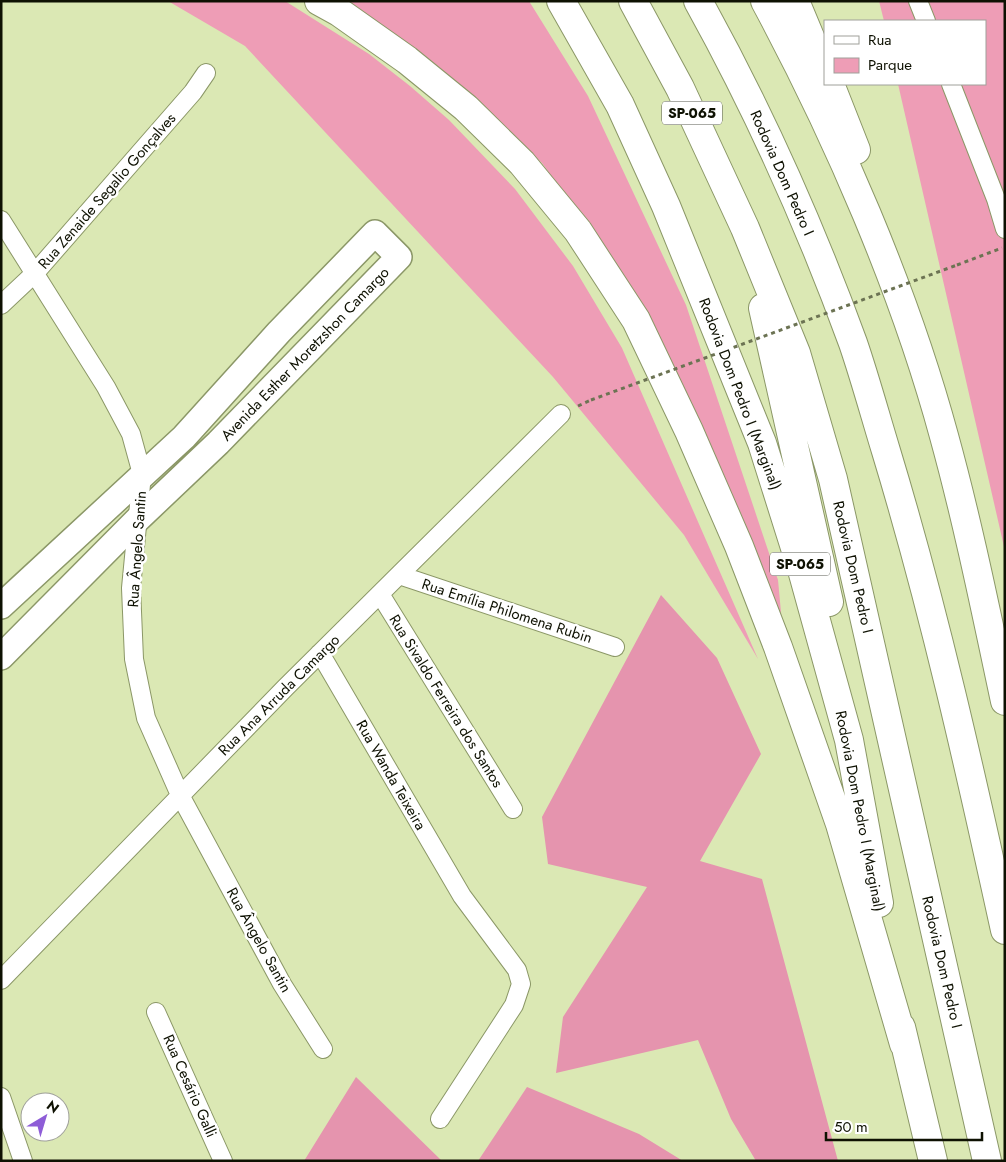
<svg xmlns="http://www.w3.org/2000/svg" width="1006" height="1162" viewBox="0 0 1006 1162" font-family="Jost,sans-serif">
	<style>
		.green { fill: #ee9db6 }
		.forest { fill: #e594ae }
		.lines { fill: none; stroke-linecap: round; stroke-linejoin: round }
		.street-casing { stroke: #8b9767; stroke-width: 20 }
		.secondary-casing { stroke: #8b9767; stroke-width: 28 }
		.highway-casing { stroke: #8b9767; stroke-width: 30 }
		.path { stroke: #6c7353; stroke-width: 3; stroke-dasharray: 4 4; stroke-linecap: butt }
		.street { stroke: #fff; stroke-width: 18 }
		.secondary { stroke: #fff; stroke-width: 25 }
		.highway { stroke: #fff; stroke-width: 28 }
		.path-bridge { stroke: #6c7353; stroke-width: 3; stroke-dasharray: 4 4; stroke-linecap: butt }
		.labels { text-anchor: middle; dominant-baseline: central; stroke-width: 5; stroke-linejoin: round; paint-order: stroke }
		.shield { fill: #fff; stroke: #56584e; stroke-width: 1 }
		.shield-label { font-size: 14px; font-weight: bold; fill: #0e1102 }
		.street-label { font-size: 15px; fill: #0e1102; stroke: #fff }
	</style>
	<rect width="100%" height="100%" fill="#dbe8b4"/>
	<path class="green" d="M168,1H285L369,54L410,86L449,120L515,189L573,266L622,348L758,659L684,535L553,377L245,46Z
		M345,1H529L588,96L686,305L778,580L782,623L698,416L627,282L542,163L439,69Z
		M879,1H1005V551L898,84H985V21H884Z"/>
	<path class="forest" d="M661,595L717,658L761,754L700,861L762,879L838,1161H756L731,1119L698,1040L556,1073L563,1017L647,887L548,864L542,817Z
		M356,1077L442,1161H304Z
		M527,1087L639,1134L683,1161H478Z"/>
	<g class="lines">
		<g class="street-casing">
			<path id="street" d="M918,1L926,21
				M951,84L996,199L1005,229
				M1,220L106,387L131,434L142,474L131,588L134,659L146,718L180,795L282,984L323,1049
				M1,305L35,273L193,92L206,73
				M399,575L615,647
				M380,594L513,809
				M320,653L462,896L517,970L521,984L514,1005L440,1119
				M1,980L285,688L561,414
				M156,1012L223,1161
				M1,1097L23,1161"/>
		</g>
		<g class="secondary-casing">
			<path id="secondary" d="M1,606L184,437L279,332L375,233L399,257L218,443L139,518L1,657"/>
		</g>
		<g class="highway-casing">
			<path id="highway" d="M319,1L339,12L407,60L466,108L522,163L578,231L636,320L689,431L739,546L778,647L840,824L904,1044
				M561,1L620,105L666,206L762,443L802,570L849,740L879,903
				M633,1L680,88L745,228L796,353L833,479L987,1161
				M698,1C759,111 810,225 853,343C865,378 875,415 886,451C934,609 970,770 1005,930
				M765,1C837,135 904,289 944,436C968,523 986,612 1005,701
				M795,1L825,73
				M830,84L856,150
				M763,308L829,602
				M901,1027L933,1161"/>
		</g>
		<path class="path" d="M957,265L1002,248
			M578,406L591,400"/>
		<use href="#street" class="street"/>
		<use href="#secondary" class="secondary"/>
		<use href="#highway" class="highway"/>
		<path class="path-bridge" d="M591,400L957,265"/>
	</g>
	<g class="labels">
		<g class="shield">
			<rect x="662" y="101.5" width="60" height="23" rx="4"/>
			<rect x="770" y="552.5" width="60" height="23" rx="4"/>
		</g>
		<g class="shield-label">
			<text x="692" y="113">SP-065</text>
			<text x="800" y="564">SP-065</text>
		</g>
		<g class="street-label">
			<text transform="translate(782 173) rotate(66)">Rodovia Dom Pedro I</text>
			<text transform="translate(107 191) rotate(-49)">Rua Zenaide Segalio Gonçalves</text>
			<text transform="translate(305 354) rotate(-46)">Avenida Esther Moretzshon Camargo</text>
			<text transform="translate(740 394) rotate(69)">Rodovia Dom Pedro I (Marginal)</text>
			<text transform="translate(137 549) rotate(-86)">Rua Ângelo Santin</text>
			<text transform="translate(853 567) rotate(77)">Rodovia Dom Pedro I</text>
			<text transform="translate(507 611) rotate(18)">Rua Emília Philomena Rubin</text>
			<text transform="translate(279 695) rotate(-45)">Rua Ana Arruda Camargo</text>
			<text transform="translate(446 701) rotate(58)">Rua Sivaldo Ferreira dos Santos</text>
			<text transform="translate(391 775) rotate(60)">Rua Wanda Teixeira</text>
			<text transform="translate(860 811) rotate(79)">Rodovia Dom Pedro I (Marginal)</text>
			<text transform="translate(259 940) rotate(61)">Rua Ângelo Santin</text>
			<text transform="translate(942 962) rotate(77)">Rodovia Dom Pedro I</text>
			<text transform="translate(190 1086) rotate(66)">Rua Cesário Galli</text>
		</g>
	</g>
	<rect width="1006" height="1162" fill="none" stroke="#0e1102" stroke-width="5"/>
	<rect x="824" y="20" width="162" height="65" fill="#ffffff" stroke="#9fa09a"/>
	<rect x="834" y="36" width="25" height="8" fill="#ffffff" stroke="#9fa09a"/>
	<text x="868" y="45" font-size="15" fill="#0e1102">Rua</text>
	<rect x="834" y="58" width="25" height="15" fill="#ee9db6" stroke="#9fa09a"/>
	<text x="868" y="70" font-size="15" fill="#0e1102">Parque</text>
	<g transform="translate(45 1117) rotate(38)"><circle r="24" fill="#ffffff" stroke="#9fa09a"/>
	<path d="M0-4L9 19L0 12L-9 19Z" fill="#8e5dd7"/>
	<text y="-8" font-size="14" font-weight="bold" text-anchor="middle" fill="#0e1102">N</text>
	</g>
	<path d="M826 1132v8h156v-8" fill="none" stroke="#0e1102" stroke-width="2.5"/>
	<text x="834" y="1132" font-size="15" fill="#0e1102" stroke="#ffffff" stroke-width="4" paint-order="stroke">50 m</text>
</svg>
